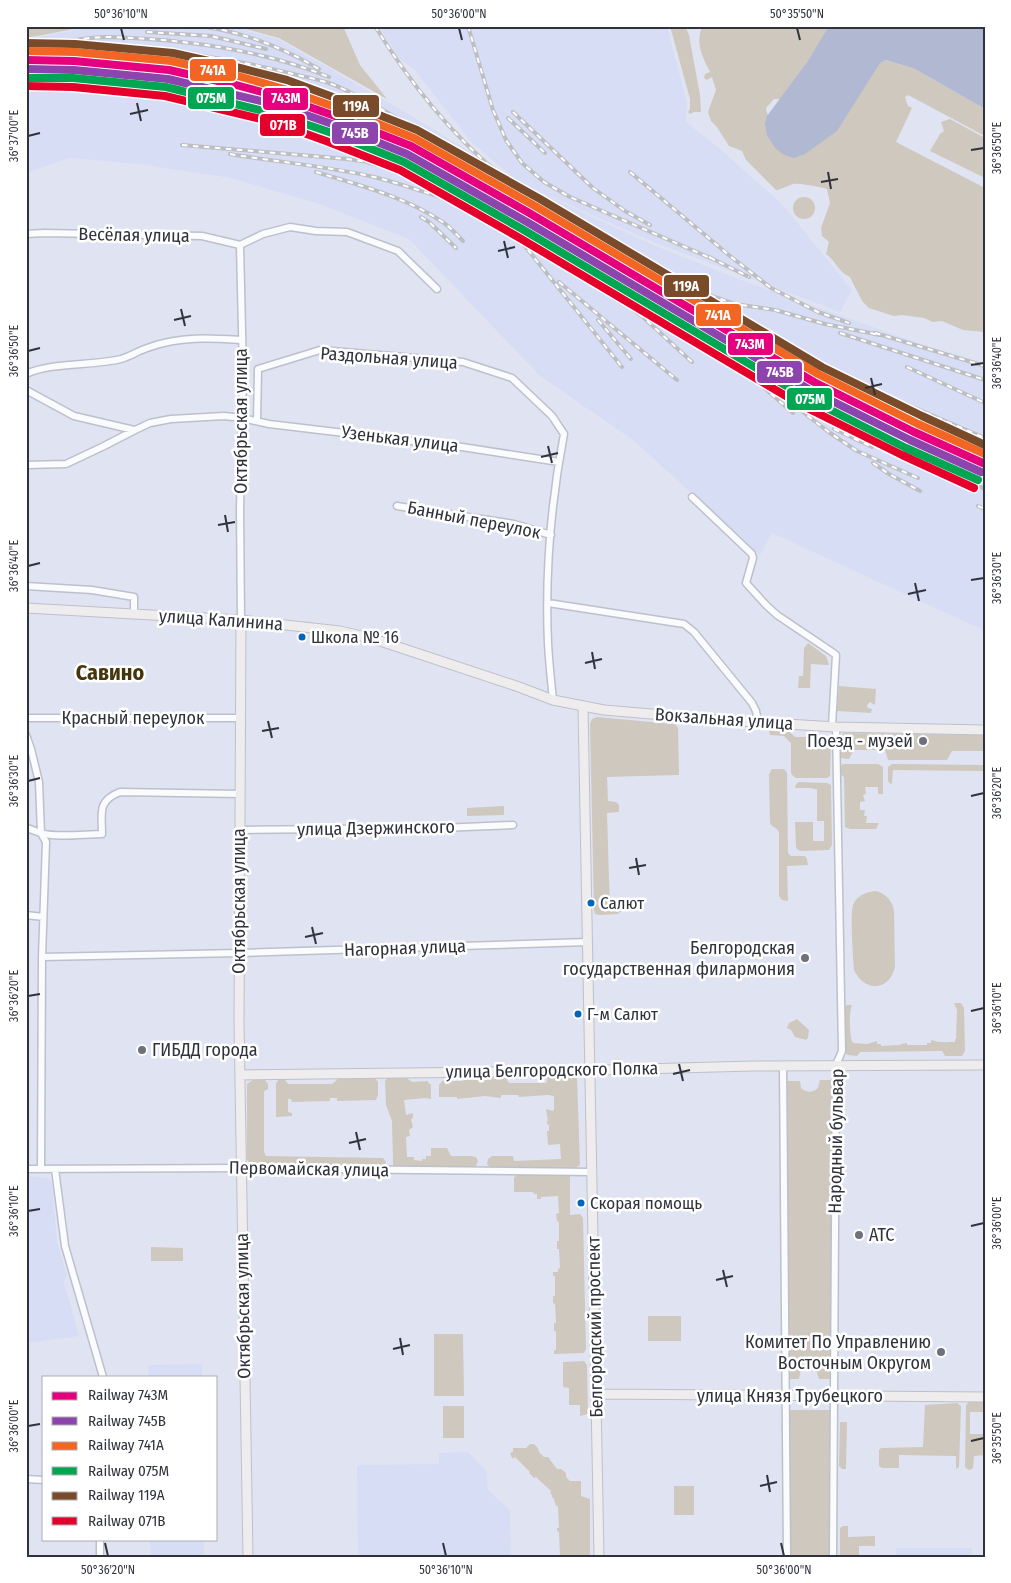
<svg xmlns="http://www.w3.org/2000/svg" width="1011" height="1583" viewBox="0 0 1011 1583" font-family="'Fira Sans Condensed',sans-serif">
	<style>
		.built { fill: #d7ddf5 }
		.green { fill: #cec8be }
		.water { fill: #b1b8d2 }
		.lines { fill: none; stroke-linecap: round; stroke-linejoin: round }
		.street-casing { stroke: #bdc0cb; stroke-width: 9 }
		.secondary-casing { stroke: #bdc0cb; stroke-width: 11 }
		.street { stroke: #fafbfd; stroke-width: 6 }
		.secondary { stroke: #eeecec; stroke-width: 9 }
		.rail-casing { stroke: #bdbec2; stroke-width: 4 }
		.rail { stroke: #fff; stroke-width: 2; stroke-dasharray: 5.5; stroke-linecap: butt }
		.rail-1-casing { stroke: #fff; stroke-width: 11 }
		.rail-2-casing { stroke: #fff; stroke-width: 11 }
		.rail-3-casing { stroke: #fff; stroke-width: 11 }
		.rail-4-casing { stroke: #fff; stroke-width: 11 }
		.rail-5-casing { stroke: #fff; stroke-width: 11 }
		.rail-6-casing { stroke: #fff; stroke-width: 11 }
		.rail-1 { stroke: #e5007d; stroke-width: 8 }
		.rail-2 { stroke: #8e44ad; stroke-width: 8 }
		.rail-3 { stroke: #f26522; stroke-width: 8 }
		.rail-4 { stroke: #00a651; stroke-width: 8 }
		.rail-5 { stroke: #7a4b2a; stroke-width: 8 }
		.rail-6 { stroke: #e4002b; stroke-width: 8 }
		.ticks { fill: none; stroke: #30323c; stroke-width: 2 }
		.bus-dot { fill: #0065bd; stroke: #fff; stroke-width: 2 }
		.poi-dot { fill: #6e707c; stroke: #fff; stroke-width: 2 }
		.labels { text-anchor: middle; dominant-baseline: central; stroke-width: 5; stroke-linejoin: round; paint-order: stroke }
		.bus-label { font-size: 17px; fill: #30323c; stroke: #fff; text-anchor: start }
		.street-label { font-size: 18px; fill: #30323c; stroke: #fff }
		.poi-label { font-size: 18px; fill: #30323c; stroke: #fff; text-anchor: end }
		.district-label { font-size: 22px; font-weight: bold; fill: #45350d; stroke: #fff }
		.line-badge { stroke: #fff; stroke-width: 2 }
		.badge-label { font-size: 14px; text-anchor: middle; font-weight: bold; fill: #fff }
		.neatline { fill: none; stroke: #30323c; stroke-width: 2 }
		.ticks-label { font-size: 12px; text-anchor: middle; fill: #30323c }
	</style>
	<rect width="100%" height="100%" fill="#e0e4f2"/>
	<path class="built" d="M99,26H230L278,39L407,113L516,180L471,142L414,69L398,58L379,26H667L687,103L686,122L720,149L782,204L852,290L840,312L653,242L522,184L653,245L741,280L985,367V631L772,533L760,555L633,440L540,376L409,239L319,204L231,178L139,164L69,158L26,173V39Z
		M26,1176L46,1178L50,1180L52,1184L57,1242L67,1275L64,1282L79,1336L26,1343Z
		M202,1364V1377H149L148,1365Z
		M468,1452L486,1470L488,1490L510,1510L511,1557H358L357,1465L439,1464V1453Z
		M150,1539H204V1557H151Z
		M896,1548H972V1557H896Z"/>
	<path class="green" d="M26,26H90L26,38Z
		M235,26H343L360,65L387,99L279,38Z
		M670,26H685L689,35L700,95L701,112H694L690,114L688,112L690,109V99Z
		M703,26H833L781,99H774L766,108L767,113L770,118L862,85L880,63L886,60L915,69L985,109V136L908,95L905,97L908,106L912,108L896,142L985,188V332L963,330L942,321L933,322L924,318L902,315L894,316L869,308L862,301L850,277C839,273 835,260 826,254L829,242L822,236L821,228L830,203L827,189C821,187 798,183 793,184C787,186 782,189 776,190L746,160L742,151L729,146L717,127L711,121L708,112L716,90L712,77L707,80L704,78L705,74L710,72C703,58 694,42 703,26Z
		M950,119L985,138V178L930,151L940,134L944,131L941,122Z
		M793 208a11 11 0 1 1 22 0a11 11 0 1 1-22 0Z
		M808,643L826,656L829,665L811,664L810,688H798L799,676H803L804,648Z
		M839,686L876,689L875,705L870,702L867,705L868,708L872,709L871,713L837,711Z
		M597,717L673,724L676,725L678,728L679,775L607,777L608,801L616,802L619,805V812L607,813L610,910H622L618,914L599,915L595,914L594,910L590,724L592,719Z
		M772,729L788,730L795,737H827L830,739L831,742L830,776L827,778H796L793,776L791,773V743L784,736L770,735L769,731Z
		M844,733L985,735V751H952L947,760H888L885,750H854L849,759L841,758L840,755V736Z
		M843,764H878L883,767V794H878V787H865L866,794L863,795L865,801L860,802V810H865L864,816H867L866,823H879L876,829H850L845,827L844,777L840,774V767Z
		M892,764L985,765V771L893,770L892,784L889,783L888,780V767Z
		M772,769H784L787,773L788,853L791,856H805L807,859L808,865L787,866L788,901L782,900L779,896V832L777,829L772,826L770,823L769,774Z
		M799,782L827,783L831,785L832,845L829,850L800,851L796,848L795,822H813V841H824V821H817V789H813L812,788H795L796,784Z
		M504,806V815L467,816V808Z
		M876,891C886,894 892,900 894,911L895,967C889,992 864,992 854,970C853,957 850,915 853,905C857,895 866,892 876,891Z
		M954,1003H961L964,1008L965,1051L962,1056H945L942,1051L860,1052L857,1056L848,1055L845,1053V1008L847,1005H852C849,1011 849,1038 853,1043L867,1044L877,1041V1044H881V1046L900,1045L901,1044L907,1043V1045H927V1043H931V1040C940,1043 945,1042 955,1042V1039H956L957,1010Z
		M797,1019L809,1030L808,1038L806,1040L795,1037L791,1030L787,1028L789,1023Z
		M574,1075L577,1078L580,1165L576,1168H494L490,1167L487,1164L488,1159L492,1156H513L514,1161L561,1159L560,1144L548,1145L547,1131H549V1125L547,1124V1121H548L546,1109L553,1111L554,1109V1096L548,1095L519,1097L518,1095H501V1098L485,1096L457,1099V1097H439V1085L442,1081H462L466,1079L506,1078L509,1083H546L548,1076Z
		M388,1077H405L412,1082L427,1081L431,1085V1099L425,1098L404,1100L406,1115L413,1113V1118L411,1119L413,1127L409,1130L410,1136L406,1137L407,1157H414V1160L422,1161V1159H426V1156H431V1148H447L451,1156H471L476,1157L478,1161L476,1166L472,1168L394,1166L393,1164L392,1121L386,1105L385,1081Z
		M375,1078L378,1082V1095L376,1100L337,1101V1098H330V1101L292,1102L291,1099H288V1112L292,1113V1116L276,1117V1083L279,1079L285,1080L288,1084H332L338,1079Z
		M253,1080H265L268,1084V1089L264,1091V1152L266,1156L383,1158L386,1162L385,1165L382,1167L254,1165L249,1163L247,1159V1084Z
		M820,1080H835L833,1379H819L816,1370L809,1367L801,1369L799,1379H788L786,1081H800L801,1088C807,1093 812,1093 818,1088Z
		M517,1174L570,1175V1215L580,1214L583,1218L586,1349L584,1353L554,1354V1350H556V1331H554V1323H556L555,1304L553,1303V1296H555V1276H553V1272H558V1269L560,1268L559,1249H557V1241H559V1222L557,1221L556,1214L559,1213L558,1196L541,1197V1199H537V1194H534L533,1192H514V1178Z
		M151,1247L183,1248V1261H151Z
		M648,1316H681V1341H648Z
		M434,1334H463L464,1396H434Z
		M584,1361L587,1365L588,1414L580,1416V1405H569V1388L563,1387V1362Z
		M969,1402H985V1412H970V1434H985V1455L974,1456L973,1468L970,1470L967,1469L965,1467L966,1405Z
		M957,1403L961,1406L959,1467L956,1469V1456L899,1455V1468H882L879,1466V1450L881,1448L923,1447L925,1405Z
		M443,1406H464V1438H443Z
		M786,1410H833L832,1557H788Z
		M840,1422H847L846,1469H842L839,1466Z
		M530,1444H534L538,1448L539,1452L544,1457H548L557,1469H561L566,1473V1477L570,1481H581V1496L590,1499V1557H560L559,1532L557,1531V1528H559L558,1506H556L554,1499L552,1497V1495L550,1493L551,1491L536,1477L534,1478L529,1473L530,1472L515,1457L513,1459L511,1456L510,1453L513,1452V1448H526Z
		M674,1486H694V1515H674Z
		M843,1526H848V1537L875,1536V1546H859V1557H840V1528Z"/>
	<path class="water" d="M829,26H985V109L915,69L886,60L880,63L837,131L805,154L794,158L784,155L775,148L767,135L765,124L767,116L808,61Z"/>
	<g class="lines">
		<g class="street-casing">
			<path id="street" d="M26,234L44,233L202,236L240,245
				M240,245L243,373L240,509L241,620
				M240,245L263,234L290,227L316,231L347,232L398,251L437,289
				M26,374C51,362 93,366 121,359C131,356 140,350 150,347C180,336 210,338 241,340
				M26,390L74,416L134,430
				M257,421L258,369L320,350L463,362L512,378L552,416L564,434C551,502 545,574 548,643C549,662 551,681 553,700
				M26,465L66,464L104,446L135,430L150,423L171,419L224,416L242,418L269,424L462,447L559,462
				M692,497L752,554L753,558L746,583L766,605L777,615L832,652L836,655L832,726
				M397,506L514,524L551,535
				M26,586L92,590L134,597V614
				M548,603L684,624L694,632L752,703L756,711L758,722
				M26,718H241
				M26,735L31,749L39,782L41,833L46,842L42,957L41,1169
				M26,828C32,829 36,832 41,833C57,838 85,834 102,834C102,813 97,801 120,792L240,794
				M240,830L440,828L513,825
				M26,915L43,917
				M42,957L239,953L588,942
				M783,1066L787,1557
				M26,1169L241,1168L592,1172
				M55,1169L65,1246L103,1377
				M26,1479L44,1480
				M100,1557V1539
				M833,1557L836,1065L842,1051L836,727"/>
		</g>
		<g class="secondary-casing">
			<path id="secondary" d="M26,608L241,620L340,631L374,639L519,687L553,700L604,710L722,720L836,727L985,730
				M241,620L239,1022L248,1557
				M583,707L599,1557
				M240,1075L566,1071L753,1066L985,1065
				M596,1394L985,1397"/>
		</g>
		<use href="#street" class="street"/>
		<use href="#secondary" class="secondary"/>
		<g class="rail-casing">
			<path id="rail" d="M200,26C243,32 282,47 319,69
				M375,26C408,80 449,132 498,173
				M468,26L493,110L506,140L522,163L544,182L570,197L715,260
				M147,32L211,36L266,49
				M62,41C77,40 92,37 108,37C182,39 260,49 329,77
				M26,49C115,45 203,51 289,73C302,76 316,79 329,83C348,90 366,101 383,110C418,130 450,150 484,171
				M513,112L593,188L625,211L650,225
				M508,118L545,153
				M182,145L347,159L376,163
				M230,154C277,162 326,166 374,177C390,181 406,186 421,191C461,203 489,211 520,240L622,367
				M369,163C430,173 489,197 538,235L723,347L757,373
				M492,168L659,272L697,291L735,304L775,310L825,324L880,335
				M316,172C359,185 406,197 444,223C451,228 457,235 463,241
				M630,172L730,256L771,288L818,312L849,323
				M421,217L429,222L456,248
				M709,257L749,277
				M596,281L653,314
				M559,282L677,380
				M669,304L702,327
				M630,307L644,318L692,362
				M598,320L631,359
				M840,333L985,380
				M875,333L985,366
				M775,348L985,438
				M752,364L816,410L838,422L985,489
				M907,367L985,403
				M746,372L793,413
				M790,402L830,433L857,451L918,478
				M834,429L872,447
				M873,463L889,474L920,491
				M978,506L985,509"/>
		</g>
		<use href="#rail" class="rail"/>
		<g class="rail-1-casing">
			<path id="rail-1" d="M26,60L74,61L169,70L236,85L281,97L335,116L411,146L531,214L814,382L914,432L985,464"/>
		</g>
		<g class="rail-2-casing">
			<path id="rail-2" d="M26,69L74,70L168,79L278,105L332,124L407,154L527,222L810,390L910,440L981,472"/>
		</g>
		<g class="rail-3-casing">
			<path id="rail-3" d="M26,51L75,52L171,61L238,76L284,89L338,108L414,138L535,206L818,374L918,424L985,454"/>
		</g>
		<g class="rail-4-casing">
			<path id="rail-4" d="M26,78H73L166,87L276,114L329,132L404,162L522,229L805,397L906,448L978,480"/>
		</g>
		<g class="rail-5-casing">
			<path id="rail-5" d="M26,43L75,44L173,53L240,68L287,80L341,100L417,130L540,199L822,367L922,416L985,445"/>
		</g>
		<g class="rail-6-casing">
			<path id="rail-6" d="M26,86L73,87L165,96L273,122L326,141L400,170L518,237L801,405L902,455L974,488"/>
		</g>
		<use href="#rail-1" class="rail-1"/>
		<use href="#rail-2" class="rail-2"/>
		<use href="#rail-3" class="rail-3"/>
		<use href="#rail-4" class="rail-4"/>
		<use href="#rail-5" class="rail-5"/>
		<use href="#rail-6" class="rail-6"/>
	</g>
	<path class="ticks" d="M121,28L124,40M459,28L462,40M797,28L800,40M137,103L141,121M130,114L148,110M28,136L40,133M971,150L984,148M828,172L831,189M821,182L838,179M504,241L508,258M498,251L515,247M181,309L185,326M174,320L191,316M28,351L40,348M971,365L984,363M871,378L875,395M865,388L882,384M548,446L552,463M541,457L558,453M225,515L228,532M218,525L235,522M28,566L40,563M971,580L984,578M915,583L919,601M908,594L926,590M592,652L595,669M585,663L602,659M268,721L272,738M262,731L279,728M28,781L40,778M971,796L984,793M636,858L639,875M629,868L646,865M312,927L316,944M305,937L323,933M28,996L40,994M971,1011L984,1008M679,1064L683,1081M673,1074L690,1070M356,1132L360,1150M349,1143L366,1139M28,1211L40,1209M971,1226L984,1223M723,1270L727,1287M716,1280L733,1276M400,1338L403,1355M393,1349L410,1345M28,1426L40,1424M971,1441L984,1438M767,1475L770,1492M760,1486L777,1482M105,1543L108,1556M443,1543L446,1556M781,1543L784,1556"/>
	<g class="bus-dot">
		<circle cx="302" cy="637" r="4.5"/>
		<circle cx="591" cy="903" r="4.5"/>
		<circle cx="578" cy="1014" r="4.5"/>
		<circle cx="581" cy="1203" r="4.5"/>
	</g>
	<g class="poi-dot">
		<circle cx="923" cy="741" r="5"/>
		<circle cx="805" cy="958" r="5"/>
		<circle cx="142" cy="1050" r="5"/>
		<circle cx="859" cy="1235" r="5"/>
		<circle cx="941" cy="1352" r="5"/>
	</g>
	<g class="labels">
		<g class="bus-label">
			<text x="311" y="637">Школа № 16</text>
			<text x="600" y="903">Салют</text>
			<text x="587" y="1014">Г-м Салют</text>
			<text x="590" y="1203">Скорая помощь</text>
		</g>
		<g class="street-label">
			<text transform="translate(134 235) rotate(1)">Весёлая улица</text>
			<text transform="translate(389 358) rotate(4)">Раздольная улица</text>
			<text transform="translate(241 421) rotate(-90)">Октябрьская улица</text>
			<text transform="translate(400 439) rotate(7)">Узенькая улица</text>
			<text transform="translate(474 520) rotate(11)">Банный переулок</text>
			<text transform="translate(221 620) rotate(4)">улица Калинина</text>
			<text x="133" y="718">Красный переулок</text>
			<text transform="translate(724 719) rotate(4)">Вокзальная улица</text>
			<text transform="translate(376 828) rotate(-1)">улица Дзержинского</text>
			<text transform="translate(239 901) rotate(-90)">Октябрьская улица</text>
			<text transform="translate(405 948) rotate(-2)">Нагорная улица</text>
			<text transform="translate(552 1070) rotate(-1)">улица Белгородского Полка</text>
			<text transform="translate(836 1141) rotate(-89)">Народный бульвар</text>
			<text transform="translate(309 1169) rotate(1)">Первомайская улица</text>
			<text transform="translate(243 1306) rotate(-91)">Октябрьская улица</text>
			<text transform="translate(595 1327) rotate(-91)">Белгородский проспект</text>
			<text x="790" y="1396">улица Князя Трубецкого</text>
		</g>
		<g class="poi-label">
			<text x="913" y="741">Поезд - музей</text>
			<text x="795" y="948">Белгородская<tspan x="795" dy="21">государственная филармония</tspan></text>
			<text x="152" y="1050" text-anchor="start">ГИБДД города</text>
			<text x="869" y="1235" text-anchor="start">АТС</text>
			<text x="931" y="1342">Комитет По Управлению<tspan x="931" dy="21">Восточным Округом</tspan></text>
		</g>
		<g class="district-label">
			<text x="110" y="672">Савино</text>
		</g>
	</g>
	<g class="line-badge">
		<rect x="189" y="58" width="48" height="24" rx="5" fill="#f26522"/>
		<rect x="187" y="86" width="48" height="24" rx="5" fill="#00a651"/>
		<rect x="262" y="87" width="47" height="24" rx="5" fill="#e5007d"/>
		<rect x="332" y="94" width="48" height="24" rx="5" fill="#7a4b2a"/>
		<rect x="259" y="113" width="47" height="24" rx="5" fill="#e4002b"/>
		<rect x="331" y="121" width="48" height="24" rx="5" fill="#8e44ad"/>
		<rect x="663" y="274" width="47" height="24" rx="5" fill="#7a4b2a"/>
		<rect x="695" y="303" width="47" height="24" rx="5" fill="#f26522"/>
		<rect x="727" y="332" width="47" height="24" rx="5" fill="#e5007d"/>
		<rect x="756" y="360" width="47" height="24" rx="5" fill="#8e44ad"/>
		<rect x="786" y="387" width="47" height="24" rx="5" fill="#00a651"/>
	</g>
	<g class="badge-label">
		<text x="213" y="75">741А</text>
		<text x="211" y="103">075М</text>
		<text x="286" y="103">743М</text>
		<text x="356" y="111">119А</text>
		<text x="283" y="130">071В</text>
		<text x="355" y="138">745В</text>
		<text x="686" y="291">119А</text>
		<text x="718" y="320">741А</text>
		<text x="750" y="349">743М</text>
		<text x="780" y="377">745В</text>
		<text x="810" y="404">075М</text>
	</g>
	<rect width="1011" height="1583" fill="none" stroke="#ffffff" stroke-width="55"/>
	<rect x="42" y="1376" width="175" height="165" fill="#ffffff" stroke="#acadb1"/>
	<rect x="52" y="1392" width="25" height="8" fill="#e5007d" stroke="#acadb1"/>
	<text x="88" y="1400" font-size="15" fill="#30323c">Railway 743М</text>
	<rect x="52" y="1417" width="25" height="8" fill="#8e44ad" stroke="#acadb1"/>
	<text x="88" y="1426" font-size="15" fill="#30323c">Railway 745В</text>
	<rect x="52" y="1442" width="25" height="8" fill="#f26522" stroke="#acadb1"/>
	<text x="88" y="1450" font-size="15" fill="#30323c">Railway 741А</text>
	<rect x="52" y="1467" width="25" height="8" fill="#00a651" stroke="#acadb1"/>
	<text x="88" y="1476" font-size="15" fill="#30323c">Railway 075М</text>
	<rect x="52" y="1492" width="25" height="8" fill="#7a4b2a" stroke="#acadb1"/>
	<text x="88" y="1500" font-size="15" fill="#30323c">Railway 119А</text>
	<rect x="52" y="1517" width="25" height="8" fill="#e4002b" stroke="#acadb1"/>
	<text x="88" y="1526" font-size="15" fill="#30323c">Railway 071В</text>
	<rect x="28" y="28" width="956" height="1528" class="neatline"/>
	<g class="ticks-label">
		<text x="121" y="18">50°36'10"N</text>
		<text x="459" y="18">50°36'00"N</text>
		<text x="797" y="18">50°35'50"N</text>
		<text transform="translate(14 136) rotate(-90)" y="4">36°37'00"E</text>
		<text transform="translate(997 148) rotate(-90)" y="4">36°36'50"E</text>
		<text transform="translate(14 351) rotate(-90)" y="4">36°36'50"E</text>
		<text transform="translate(997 363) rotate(-90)" y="4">36°36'40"E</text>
		<text transform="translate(14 566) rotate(-90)" y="4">36°36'40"E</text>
		<text transform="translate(997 578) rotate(-90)" y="4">36°36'30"E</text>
		<text transform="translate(14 781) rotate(-90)" y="4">36°36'30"E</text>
		<text transform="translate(997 793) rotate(-90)" y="4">36°36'20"E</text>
		<text transform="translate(14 996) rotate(-90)" y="4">36°36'20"E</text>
		<text transform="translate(997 1008) rotate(-90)" y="4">36°36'10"E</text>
		<text transform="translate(14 1211) rotate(-90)" y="4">36°36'10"E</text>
		<text transform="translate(997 1223) rotate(-90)" y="4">36°36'00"E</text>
		<text transform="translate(14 1426) rotate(-90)" y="4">36°36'00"E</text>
		<text transform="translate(997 1438) rotate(-90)" y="4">36°35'50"E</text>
		<text x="108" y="1574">50°36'20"N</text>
		<text x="446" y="1574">50°36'10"N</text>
		<text x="784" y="1574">50°36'00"N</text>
	</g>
</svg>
